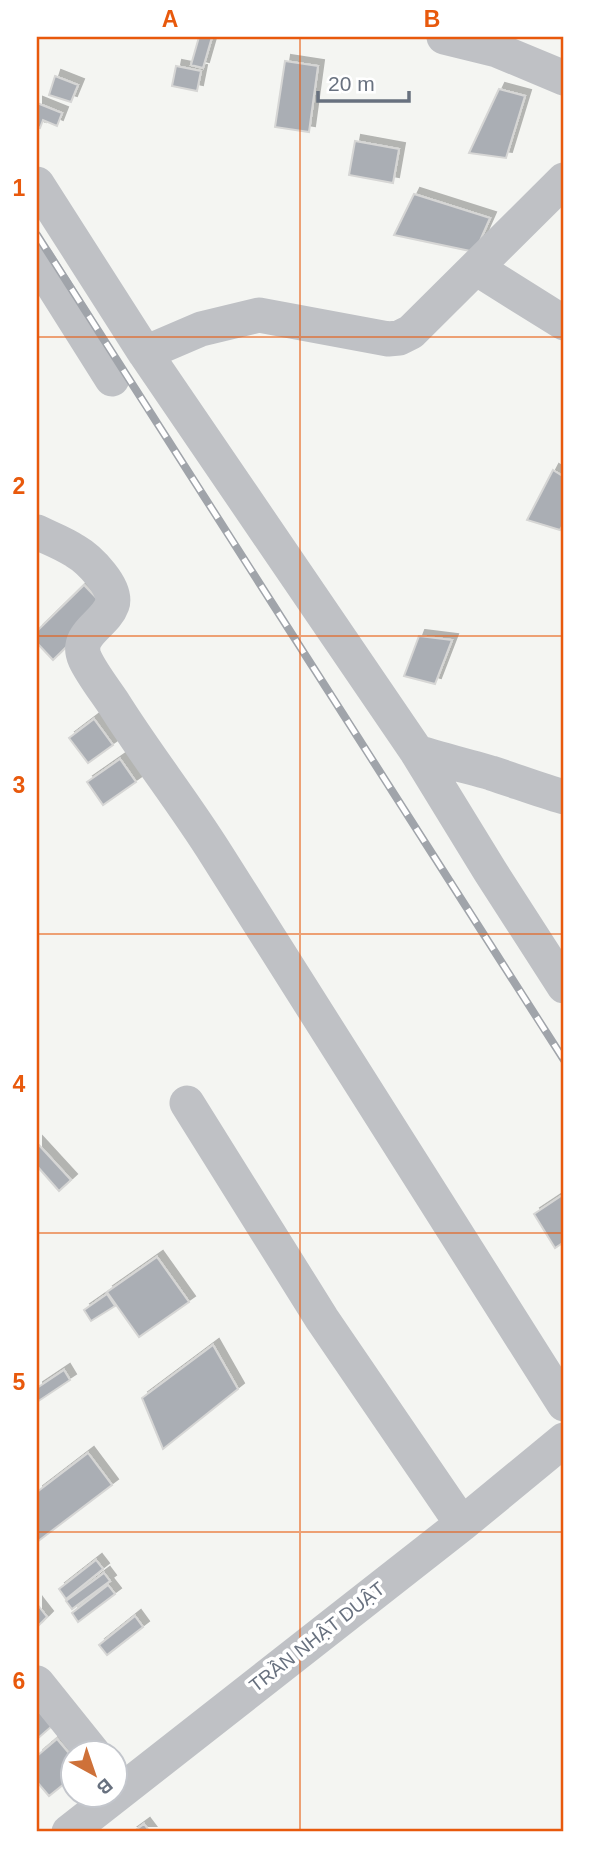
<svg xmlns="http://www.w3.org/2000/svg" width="601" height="1869" viewBox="0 0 601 1869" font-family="Helvetica,sans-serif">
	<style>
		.building { fill: #aaaeb4; stroke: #d6d6d5; stroke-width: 2; filter: url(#shadow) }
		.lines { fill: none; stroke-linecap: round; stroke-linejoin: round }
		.street { stroke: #bfc1c5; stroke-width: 35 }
		.rail-casing { stroke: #a0a4aa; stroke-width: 8 }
		.rail { stroke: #fff; stroke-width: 5; stroke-dasharray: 16; stroke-linecap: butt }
		.grid { fill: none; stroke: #e8590c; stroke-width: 2; stroke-opacity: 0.55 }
		.labels { text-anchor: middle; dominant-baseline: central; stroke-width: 7; stroke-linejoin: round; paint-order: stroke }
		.street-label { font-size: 19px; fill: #68717f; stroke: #fff }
		.neatline { fill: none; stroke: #e8590c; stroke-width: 2.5 }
		.grid-label { font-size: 23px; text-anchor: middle; font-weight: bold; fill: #e8590c }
	</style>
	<defs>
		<filter id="shadow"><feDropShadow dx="6" dy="-6" stdDeviation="0" flood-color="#0004"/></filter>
	</defs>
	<rect width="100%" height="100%" fill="#f4f5f2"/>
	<path class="building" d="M199,37H212L203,68L191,65Z
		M285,61L318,66L309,132L275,127Z
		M176,66L201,71L197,91L172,86Z
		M55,76L78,85L71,102L49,95Z
		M499,89L525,96L506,158L469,153Z
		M37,103L62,113L57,126L43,120L40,128L37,127Z
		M355,141L399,149L393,183L349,175Z
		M414,194L490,218L475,252L394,235Z
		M553,470L564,477V523L560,530L527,520Z
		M84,585L106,608L53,660L37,643V631Z
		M419,636L452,640L435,684L404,676Z
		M94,719L113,745L88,763L69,738Z
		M120,759L136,782L103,805L87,782Z
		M37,1143L71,1180L59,1191L37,1166Z
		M564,1194V1242L555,1248L534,1214Z
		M157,1257L189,1302L139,1337L107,1292Z
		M107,1294L115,1306L91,1321L84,1310Z
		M213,1345L238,1389L163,1449L142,1398Z
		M64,1370L70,1380L37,1402V1388Z
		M88,1453L112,1485L37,1542V1492Z
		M96,1560L103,1569L66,1599L59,1589Z
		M104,1573L110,1581L72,1609L66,1601Z
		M108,1585L115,1594L78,1622L72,1613Z
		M37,1604L47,1617L37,1627Z
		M135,1616L143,1627L107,1655L99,1645Z
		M37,1709L52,1726L37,1739Z
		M57,1739L74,1759V1776L49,1796L37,1782V1756Z
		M144,1824L150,1832H133Z"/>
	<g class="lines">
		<path class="street" d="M444,37L497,50L564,78
			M37,184L145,353L417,752L490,871L564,986
			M37,260L112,379
			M476,268L564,323
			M145,353L201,329L259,315L388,339L399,338L411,332L564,180
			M37,532C49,538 63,543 75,551C89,559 118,588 112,605C105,625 74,634 85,659C92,674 104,689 114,704C146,755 184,803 216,854C332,1037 448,1220 564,1404
			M417,752C442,760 466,766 491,773C516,781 539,790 564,797
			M187,1103L322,1319L462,1524
			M37,1683L94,1754
			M69,1832L462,1524L564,1440"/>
		<g class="rail-casing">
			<path id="rail" d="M37,235L564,1060"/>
		</g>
		<use href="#rail" class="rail"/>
	</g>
	<path class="grid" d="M300,37V1832M37,337H564M37,636H564M37,934H564M37,1233H564M37,1532H564"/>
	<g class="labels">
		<g class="street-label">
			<text transform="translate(317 1637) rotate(-38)">TRẦN NHẬT DUẬT</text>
		</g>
	</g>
	<rect width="601" height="1869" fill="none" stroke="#ffffff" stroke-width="77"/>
	<g transform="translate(94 1774) rotate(140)"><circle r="33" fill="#ffffff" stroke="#c3c6cc" stroke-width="2"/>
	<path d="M0-5L12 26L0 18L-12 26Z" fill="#ce7139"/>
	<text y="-10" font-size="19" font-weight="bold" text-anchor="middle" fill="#68717f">B</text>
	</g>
	<path d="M318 91v10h91v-10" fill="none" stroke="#68717f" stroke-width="3.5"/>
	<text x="328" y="91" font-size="21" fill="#68717f" stroke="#ffffff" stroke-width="5" paint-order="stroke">20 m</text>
	<rect x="38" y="38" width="524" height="1792" class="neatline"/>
	<g class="grid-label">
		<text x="170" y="27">A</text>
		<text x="432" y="27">B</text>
		<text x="19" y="196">1</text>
		<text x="19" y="494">2</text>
		<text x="19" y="793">3</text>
		<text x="19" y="1092">4</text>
		<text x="19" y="1390">5</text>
		<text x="19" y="1689">6</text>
	</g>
</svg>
